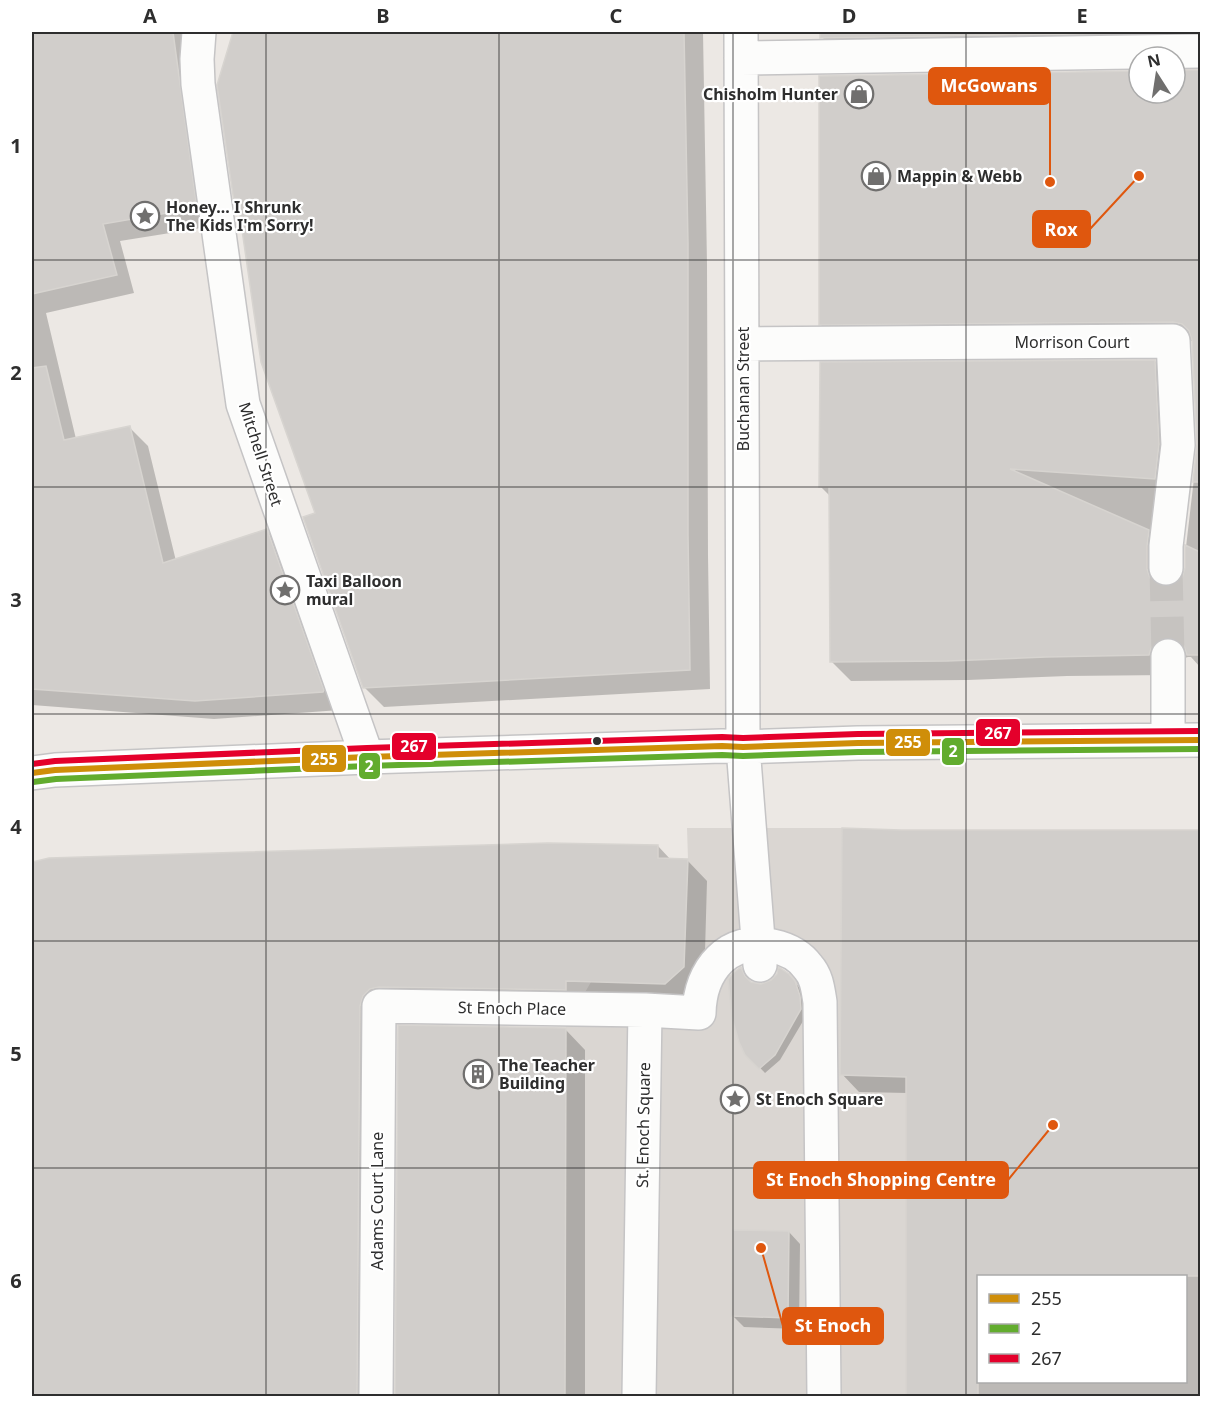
<svg xmlns="http://www.w3.org/2000/svg" width="1232" height="1428" viewBox="0 0 1232 1428" font-family="'Noto Sans',sans-serif">
	<style>
		.plaza { fill: #dad6d2; fill-rule: evenodd }
		.shadow { fill: #0003; fill-rule: evenodd }
		.building { fill: #d1cecb; stroke: #d7d4d0; stroke-width: 1.5 }
		.lines { fill: none; stroke-linecap: round; stroke-linejoin: round }
		.minor-tunnel { stroke: #c6c3c0; stroke-width: 33; stroke-dasharray: 33 16; stroke-linecap: butt }
		.minor-casing { stroke: #c5c4c5; stroke-width: 36 }
		.minor { stroke: #fcfcfb; stroke-width: 33 }
		.bus-1-casing { stroke: #fff; stroke-width: 10 }
		.bus-2-casing { stroke: #fff; stroke-width: 10 }
		.bus-3-casing { stroke: #fff; stroke-width: 10 }
		.bus-1 { stroke: #cf8e09; stroke-width: 6 }
		.bus-2 { stroke: #62ac2e; stroke-width: 6 }
		.bus-3 { stroke: #e4002b; stroke-width: 6 }
		.grid { fill: none; stroke: #2e2e2e; stroke-width: 1.5; stroke-opacity: 0.55 }
		.bus-dot { fill: #2e2e2e; stroke: #fff; stroke-width: 2 }
		.labels { text-anchor: middle; dominant-baseline: central; stroke-width: 4.5; stroke-linejoin: round; paint-order: stroke }
		.poi-label { font-size: 16px; font-weight: bold; fill: #2e2e2e; stroke: #fff; text-anchor: start }
		.street-label { font-size: 16px; fill: #2e2e2e; stroke: #fff }
		.leader { fill: none; stroke: #df570e; stroke-width: 2 }
		.callout-dot { fill: #df570e; stroke: #fff; stroke-width: 2 }
		.callout { fill: #df570e; stroke: #df570e; stroke-width: 2 }
		.callout-label { font-size: 18px; text-anchor: middle; font-weight: bold; fill: #fff }
		.line-badge { stroke: #fff; stroke-width: 2 }
		.badge-label { font-size: 16px; text-anchor: middle; font-weight: bold; fill: #fff }
		.neatline { fill: none; stroke: #2e2e2e; stroke-width: 2 }
		.grid-label { font-size: 20px; text-anchor: middle; font-weight: bold; fill: #2e2e2e }
	</style>
	<rect width="100%" height="100%" fill="#ece8e4"/>
	<path class="plaza" d="M687,828H842L840,1075L906,1077V1396H565L566,1025L591,982L664,984L684,967L688,859ZM730,965L789,966V997L745,1055L739,1042L732,1018L730,996ZM733,1230L789,1231L788,1318L731,1316Z"/>
	<path class="shadow" d="M32,32H187L214,226L120,241L134,293L46,313L76,439L130,428L148,446L176,561L267,531L285,549L340,710L214,719L32,705Z
		M235,32H703L707,264L708,555L710,689L384,707L364,687L317,514L240,207L235,202L219,85Z
		M821,32H1200V52L841,57L822,37Z
		M1200,71V667L1191,657H1188L1178,660L1169,675L1067,676L968,680L851,681L832,662L831,497L821,487L1155,361L1174,381L1166,588L1176,586L1183,579L1186,568V547L1198,444L1193,341L840,344L820,324L1139,72V93H1175V72Z
		M901,831H1200V1396H908V1093L859,1092L842,1074ZM978,1276H1186V1382H978Z
		M658,846L671,860H687L707,881L704,987L685,1003L390,1010L377,1396H32V864L49,860Z
		M741,969L747,974L749,982L762,985L794,981L802,991L806,1016L780,1060L765,1073L747,1054Z
		M399,1027L565,1029L585,1050V1396H396Z
		M789,1232L800,1244L799,1329L744,1327L733,1316Z"/>
	<path class="building" d="M32,32H173L197,208L103,224L117,275L32,294Z
		M233,32H684L688,243V534L690,670L363,688L303,517L315,513L261,362L238,202H234L217,85Z
		M820,32H1200L820,38Z
		M1175,70H1200V482H1193L1197,444L1192,340L1189,331L1182,324L1173,322L819,325V76L1139,71V93H1175Z
		M1155,360L1159,444L1155,479L1010,469L1149,530L1147,546V569L1150,578L1157,584L1167,587L1175,584L1182,578L1185,568V545L1200,552V655H1187L1184,646L1178,640L1167,637L1158,640L1152,646L1149,655L1046,657L947,661L830,662L829,487H819L820,362Z
		M46,366L64,440L130,426L163,563L267,529L324,690L323,692L195,701L32,689V368Z
		M842,828L901,830H1200V1276H978V1396H906V1077L840,1075Z
		M548,843L658,845V858L688,859L684,967L665,984L566,981V990L379,987L370,989L363,996L360,1006L357,1396H32V862L49,858Z
		M741,967L745,976L751,982L761,984L771,980L777,974L778,967L780,968L789,974L795,981L800,996L801,1009L775,1055L759,1069L745,1055L739,1042L732,1018L728,979L733,973Z
		M398,1025L566,1028L565,1396H395Z
		M733,1230L789,1231L788,1318L731,1316Z"/>
	<g class="lines">
		<path class="minor-tunnel" d="M1166,568L1168,656"/>
		<g class="minor-casing">
			<path id="minor" d="M199,32L197,59L198,84L243,404L367,757
				M741,32L743,747L760,965
				M741,58L1200,51
				M743,344L1173,341L1178,445L1166,546V568
				M1168,656V740
				M32,773L55,770L367,757L722,746L743,747L858,743L1200,740
				M376,1396L379,1006L645,1010
				M639,1396L645,1010L699,1013C700,970 728,936 773,946C787,949 800,956 808,967C817,977 818,990 820,1002L824,1396"/>
		</g>
		<use href="#minor" class="minor"/>
		<g class="bus-1-casing">
			<path id="bus-1" d="M32,773L55,770L367,757L722,746L743,747L858,743L1200,740"/>
		</g>
		<g class="bus-2-casing">
			<path id="bus-2" d="M33,782L56,779L367,766L722,755L743,756L858,752L1200,749"/>
		</g>
		<g class="bus-3-casing">
			<path id="bus-3" d="M32,764L55,761L367,748L722,737L743,738L858,734L1200,731"/>
		</g>
		<use href="#bus-1" class="bus-1"/>
		<use href="#bus-2" class="bus-2"/>
		<use href="#bus-3" class="bus-3"/>
	</g>
	<path class="grid" d="M266,32V1396M499,32V1396M733,32V1396M966,32V1396M32,260H1200M32,487H1200M32,714H1200M32,941H1200M32,1168H1200"/>
	<defs>
		<g id="shop-ring" transform="scale(1.5)"><circle r="9.5" fill="#fff" stroke="#706f6e" stroke-width="1.5"/><path d="M-5-2.5h2.3a2.7 3.5 0 0 1 5.4 0H5L5.5 6h-11ZM-1.5-2.5h3a1.5 2.3 0 0 0-3 0Z" fill="#706f6e"/></g>
		<g id="sight-ring" transform="scale(1.5)"><circle r="9.5" fill="#fff" stroke="#706f6e" stroke-width="1.5"/><path d="M0-6L1.8-2.2L6-1.7L2.9 1.2L3.7 5.4L0 3.3L-3.7 5.4L-2.9 1.2L-6-1.7L-1.8-2.2Z" fill="#706f6e"/></g>
		<g id="building-ring" transform="scale(1.5)"><circle r="9.5" fill="#fff" stroke="#706f6e" stroke-width="1.5"/><path d="M-4-6H4V6H1V3H-1V6H-4ZM-2.5-4.3h1.7v1.8h-1.7ZM.8-4.3h1.7v1.8H.8ZM-2.5-1h1.7V.8h-1.7ZM.8-1h1.7V.8H.8Z" fill="#706f6e"/></g>
	</defs>
	<g fill-rule="evenodd">
		<use href="#shop-ring" x="859" y="94"/>
		<use href="#shop-ring" x="876" y="176"/>
		<use href="#sight-ring" x="145" y="216"/>
		<use href="#sight-ring" x="285" y="590"/>
		<use href="#building-ring" x="478" y="1074"/>
		<use href="#sight-ring" x="735" y="1099"/>
	</g>
	<circle class="bus-dot" cx="597" cy="741" r="5"/>
	<g class="labels">
		<g class="poi-label">
			<text x="838" y="94" text-anchor="end">Chisholm Hunter</text>
			<text x="897" y="176">Mappin &amp; Webb</text>
			<text x="166" y="207">Honey... I Shrunk<tspan x="166" dy="18">The Kids I'm Sorry!</tspan></text>
			<text x="306" y="581">Taxi Balloon<tspan x="306" dy="18">mural</tspan></text>
			<text x="499" y="1065">The Teacher<tspan x="499" dy="18">Building</tspan></text>
			<text x="756" y="1099">St Enoch Square</text>
		</g>
		<g class="street-label">
			<text x="1072" y="342">Morrison Court</text>
			<text transform="translate(743 389) rotate(-90)">Buchanan Street</text>
			<text transform="translate(261 454) rotate(72)">Mitchell Street</text>
			<text transform="translate(512 1008) rotate(1)">St Enoch Place</text>
			<text transform="translate(643 1125) rotate(-89)">St. Enoch Square</text>
			<text transform="translate(377 1201) rotate(-90)">Adams Court Lane</text>
		</g>
	</g>
	<path class="leader" d="M1050 182L1050 86M1139 176L1090 229M1053 1125L1008 1180M761 1248L783 1326"/>
	<g class="callout-dot">
		<circle cx="1050" cy="182" r="6"/>
		<circle cx="1139" cy="176" r="6"/>
		<circle cx="1053" cy="1125" r="6"/>
		<circle cx="761" cy="1248" r="6"/>
	</g>
	<g class="callout">
		<rect x="929" y="68" width="121" height="36" rx="6"/>
		<rect x="1033" y="211" width="57" height="36" rx="6"/>
		<rect x="754" y="1162" width="254" height="36" rx="6"/>
		<rect x="783" y="1308" width="100" height="36" rx="6"/>
	</g>
	<g class="callout-label">
		<text x="989" y="92">McGowans</text>
		<text x="1061" y="236">Rox</text>
		<text x="881" y="1186">St Enoch Shopping Centre</text>
		<text x="833" y="1332">St Enoch</text>
	</g>
	<g class="line-badge">
		<rect x="975" y="718" width="46" height="29" rx="6" fill="#e4002b"/>
		<rect x="885" y="728" width="46" height="29" rx="6" fill="#cf8e09"/>
		<rect x="391" y="732" width="46" height="29" rx="6" fill="#e4002b"/>
		<rect x="941" y="737" width="24" height="29" rx="6" fill="#62ac2e"/>
		<rect x="301" y="744" width="46" height="29" rx="6" fill="#cf8e09"/>
		<rect x="358" y="752" width="23" height="28" rx="6" fill="#62ac2e"/>
	</g>
	<g class="badge-label">
		<text x="998" y="739">267</text>
		<text x="908" y="748">255</text>
		<text x="414" y="752">267</text>
		<text x="953" y="757">2</text>
		<text x="324" y="765">255</text>
		<text x="369" y="772">2</text>
	</g>
	<rect width="1232" height="1428" fill="none" stroke="#ffffff" stroke-width="66"/>
	<rect x="977" y="1275" width="210" height="108" fill="#ffffff" stroke="#ababab" stroke-width="1.5"/>
	<rect x="989" y="1294" width="30" height="9" fill="#cf8e09" stroke="#ababab" stroke-width="1.5"/>
	<text x="1031" y="1305" font-size="18" fill="#2e2e2e">255</text>
	<rect x="989" y="1324" width="30" height="9" fill="#62ac2e" stroke="#ababab" stroke-width="1.5"/>
	<text x="1031" y="1335" font-size="18" fill="#2e2e2e">2</text>
	<rect x="989" y="1354" width="30" height="9" fill="#e4002b" stroke="#ababab" stroke-width="1.5"/>
	<text x="1031" y="1365" font-size="18" fill="#2e2e2e">267</text>
	<g transform="translate(1157 75) rotate(348)"><circle r="28" fill="#ffffff" stroke="#ababab" stroke-width="1.5"/>
	<path d="M0-4.5L10 22L0 15L-10 22Z" fill="#706f6e"/>
	<text y="-9" font-size="16" font-weight="bold" text-anchor="middle" fill="#2e2e2e">N</text>
	</g>
	<rect x="33" y="33" width="1166" height="1362" class="neatline"/>
	<g class="grid-label">
		<text x="150" y="23">A</text>
		<text x="383" y="23">B</text>
		<text x="616" y="23">C</text>
		<text x="849" y="23">D</text>
		<text x="1082" y="23">E</text>
		<text x="16" y="153">1</text>
		<text x="16" y="380">2</text>
		<text x="16" y="607">3</text>
		<text x="16" y="834">4</text>
		<text x="16" y="1061">5</text>
		<text x="16" y="1288">6</text>
	</g>
</svg>
